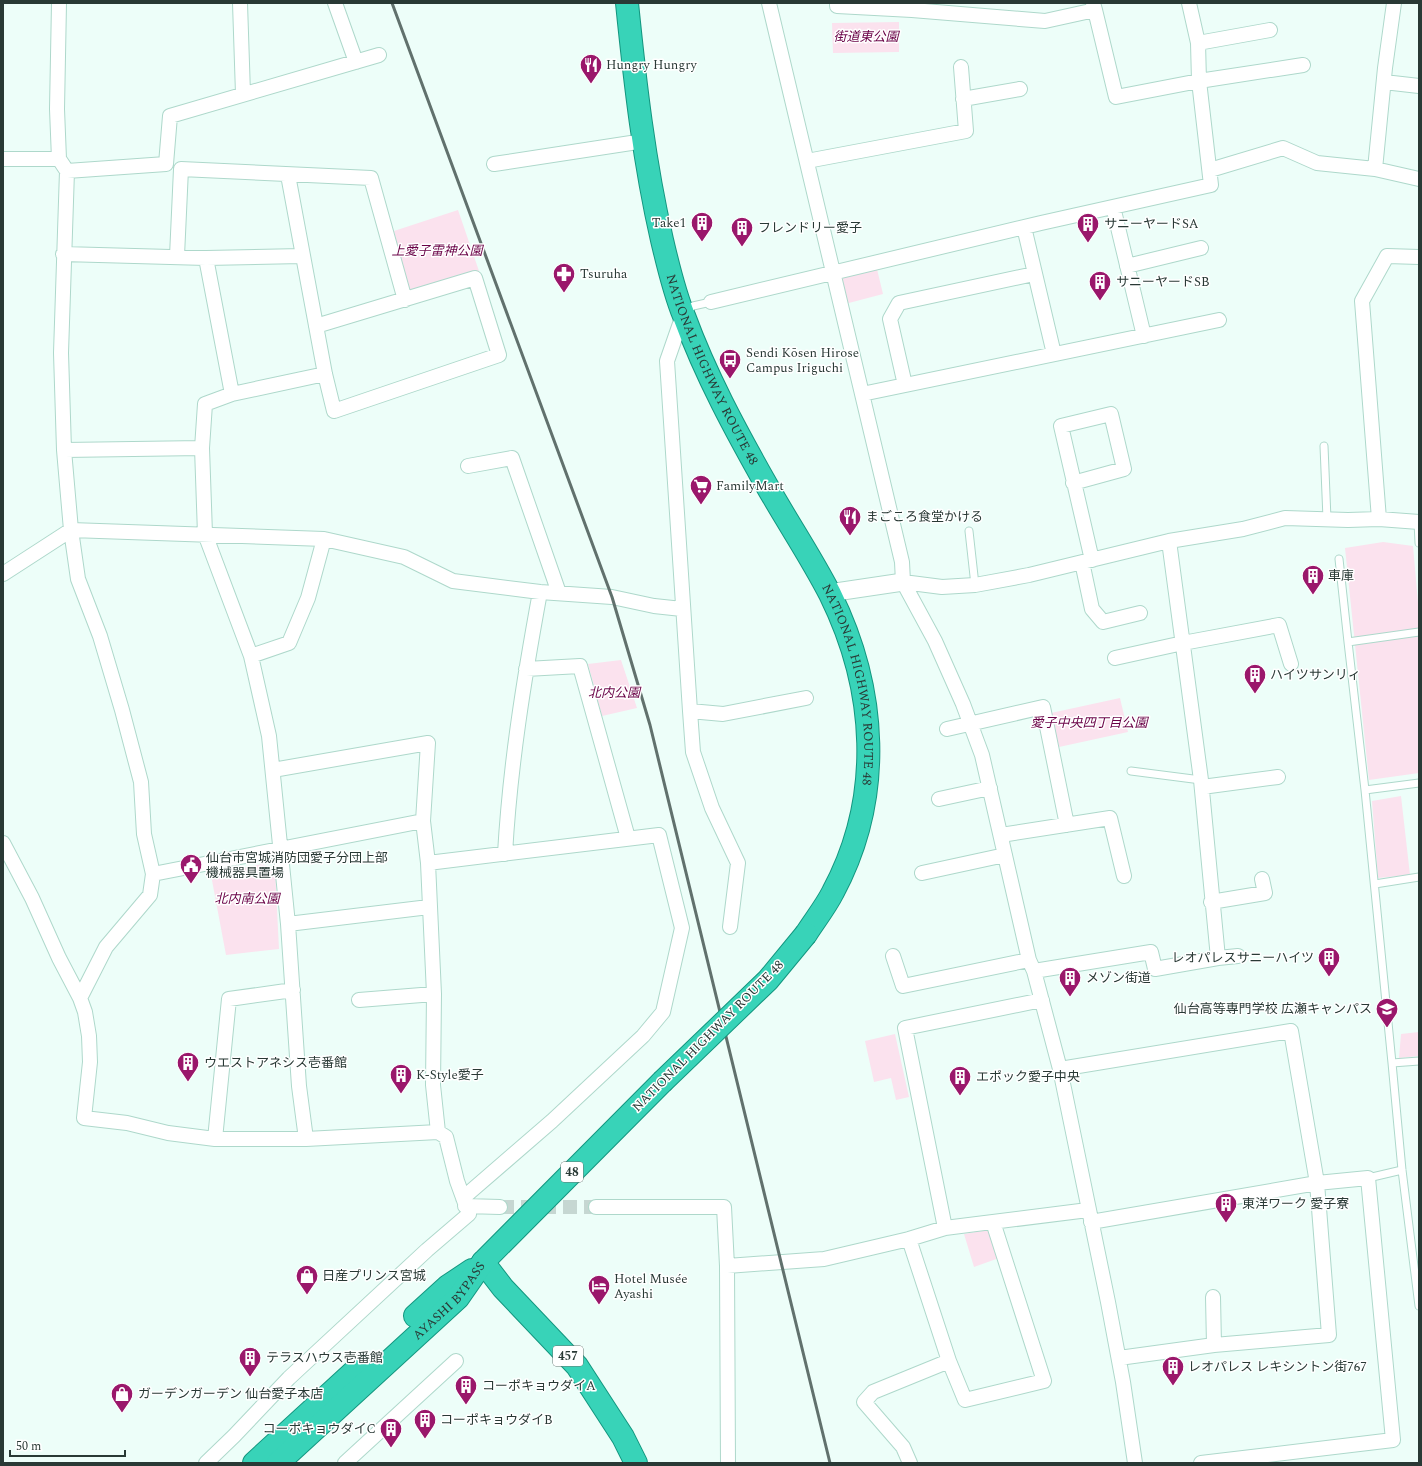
<svg xmlns="http://www.w3.org/2000/svg" width="1422" height="1466" viewBox="0 0 1422 1466" font-family="Spectral,'Noto Sans JP',serif">
	<style>
		.green { fill: #fbe2ee }
		.lines { fill: none; stroke-linecap: round; stroke-linejoin: round }
		.minor-tunnel { stroke: #c6d7d2; stroke-width: 14; stroke-dasharray: 14 7; stroke-linecap: butt }
		.service-casing { stroke: #aed8cb; stroke-width: 9 }
		.minor-casing { stroke: #aed8cb; stroke-width: 16 }
		.tertiary-casing { stroke: #aed8cb; stroke-width: 19 }
		.trunk-casing { stroke: #13967f; stroke-width: 24 }
		.service { stroke: #fff; stroke-width: 7 }
		.minor { stroke: #fff; stroke-width: 14 }
		.tertiary { stroke: #fff; stroke-width: 17 }
		.trunk { stroke: #38d3b8; stroke-width: 22 }
		.rail { stroke: #61716d; stroke-width: 3 }
		.trunk-bridge-casing { stroke: #13967f; stroke-width: 24; stroke-linecap: butt }
		.trunk-bridge { stroke: #38d3b8; stroke-width: 22 }
		.labels { text-anchor: middle; dominant-baseline: central; stroke-width: 3; stroke-linejoin: round; paint-order: stroke }
		.shield { fill: #fff; stroke: #697472; stroke-width: 1 }
		.shield-label { font-size: 12px; font-weight: bold; fill: #293935 }
		.park-label { font-size: 13px; font-style: italic; fill: #690046; stroke: #fff }
		.poi-label { font-size: 13px; fill: #293935; stroke: #fff; text-anchor: start }
		.street-label { font-size: 13px; fill: #293935; stroke: #fff }
	</style>
	<rect width="100%" height="100%" fill="#edfef9"/>
	<path class="green" d="M899,22V52L833,53L832,23Z
		M458,210L479,271L412,293L407,288L394,231Z
		M876,265L883,294L845,304L838,274Z
		M1383,542L1413,546L1419,614V773L1369,780L1345,548Z
		M621,660L637,708L602,716L588,664Z
		M1120,698L1128,732L1059,747L1051,713Z
		M1401,796L1410,875L1378,878L1372,801Z
		M262,864L275,869L279,949L226,955L211,875Z
		M1419,1032V1056L1399,1058L1401,1034Z
		M895,1034L909,1097L896,1100L891,1078L874,1082L865,1041Z
		M988,1230L999,1258L974,1267L964,1234Z"/>
	<g class="lines">
		<path class="minor-tunnel" d="M500,1207H596"/>
		<g class="service-casing">
			<path id="service" d="M686,312L693,306L711,302
				M1324,446L1327,519
				M1418,522L1419,543
				M969,531L975,585
				M1339,559L1348,642
				M1131,771L1201,780
				M1419,783L1365,790L1392,1063L1419,1061
				M1365,790L1348,642L1419,632
				M1375,884L1419,877
				M1392,1063L1402,1170L1419,1306
				M1368,1178L1402,1170"/>
		</g>
		<g class="minor-casing">
			<path id="minor" d="M59,3L57,109L59,159L67,171L61,353L64,450L71,530L78,579L100,636L122,710L141,782L144,834L153,874L150,895L106,947L80,998
				M240,3L243,94
				M335,3L356,62
				M769,3L902,562L903,582L935,641L963,704L982,755L1029,960L1034,971L1060,1069L1108,1302L1123,1382L1135,1463
				M837,3V6L912,10L1045,21L1095,10L1093,3
				M1394,3L1385,68L1375,169L1419,179
				M1095,10L1116,97L1199,81L1303,65
				M1198,43L1270,30
				M1384,82L1419,86
				M963,99L1020,89
				M3,159H59
				M807,161L966,131L961,67
				M494,164L644,141
				M1210,170L1283,148L1317,163L1375,169
				M67,171L166,164L170,116L379,55
				M288,175L325,374L334,411L499,355L475,278L316,326
				M1115,215L1144,336
				M1024,227L1054,354
				M63,254L206,258L302,256
				M177,256L181,169L371,178L405,300
				M206,258L232,394
				M1127,266L1201,248
				M711,302L1041,223L1211,185L1199,81L1198,43L1189,3
				M683,315L667,361L690,711L693,752L712,808L738,863L730,927
				M905,385L890,319L899,303L1034,274
				M862,394L1219,320
				M64,450L202,448
				M468,466L512,458L559,593
				M1073,483L1124,469L1111,414L1061,426L1092,560
				M1379,519L1362,301L1387,256L1419,257
				M1082,562L1092,609L1103,622L1140,613
				M3,574L71,530L324,539L404,557L453,581L540,592L612,597L654,606L682,609
				M903,582L942,587L975,585L1029,575L1169,541L1243,529L1285,518L1348,520L1379,519L1419,522
				M251,656L289,643L308,598L324,539
				M1115,658L1183,643L1279,625L1291,664
				M526,669L580,666L628,838
				M690,711L723,714L806,698
				M947,729L1043,707L1067,825
				M273,770L428,743L423,821L428,863L434,994L433,1085L438,1132
				M1202,787L1278,777
				M939,799L990,788
				M1001,835L1110,818L1124,876
				M3,843L32,898L59,958L80,998L85,1012L89,1036L90,1062L84,1118L127,1123L168,1133L215,1139H306L438,1132L446,1137L457,1181L469,1214L427,1250L289,1378L234,1436L206,1463
				M505,854C510,765 524,679 540,592
				M428,863L659,835L682,928L663,1012L643,1036L552,1121L463,1198
				M922,873L1005,855
				M153,874L423,821
				M1211,902L1265,893L1262,879
				M288,924L429,907
				M893,956L903,986L1029,960
				M1218,958L1238,956
				M1034,971L1151,952L1155,969L1218,958L1201,780L1169,541
				M359,1000L434,994
				M1060,1069L1291,1031L1317,1183L1368,1178L1393,1440L1201,1463
				M215,1139L229,999L293,990
				M306,1139L299,1086L288,924L269,736L251,656L205,534L202,448L205,404L232,394L325,374
				M465,1206L500,1207
				M596,1207H724L727,1266L728,1463
				M1091,1222L1317,1183L1329,1335L1214,1345L1119,1358
				M945,1228L905,1028L1042,1000
				M909,1239L949,1361L965,1400L1044,1381L993,1222
				M727,1266L824,1259L909,1239L945,1228L1088,1210
				M1213,1297L1214,1345
				M345,1463L456,1361
				M910,1463L903,1447L864,1402L873,1392L949,1361"/>
		</g>
		<g class="tertiary-casing">
			<path id="tertiary" d="M829,593L903,582"/>
		</g>
		<g class="trunk-casing">
			<g id="trunk">
				<path id="s1" d="M627,3C635,82 644,162 662,240C668,265 674,292 684,316C706,376 736,431 767,486C788,523 811,557 830,594C877,689 884,797 833,892C826,906 815,920 806,934"/>
				<path d="M483,1262L503,1288L577,1366L623,1437L636,1463"/>
				<path d="M415,1316L448,1286L472,1270"/>
				<path d="M254,1463L361,1365"/>
				<path id="s2" d="M278,1463L458,1298L483,1262L662,1082"/>
			</g>
		</g>
		<use href="#service" class="service"/>
		<use href="#minor" class="minor"/>
		<use href="#tertiary" class="tertiary"/>
		<use href="#trunk" class="trunk"/>
		<path class="rail" d="M392,3L612,597L650,725L830,1463"/>
		<g class="trunk-bridge-casing">
			<path id="trunk-bridge" d="M662,1082L768,980L806,934"/>
		</g>
		<use href="#trunk-bridge" class="trunk-bridge"/>
	</g>
	<defs>
		<g id="restaurant-pin" transform="scale(1.15)"><path d="M0 17L-7.5 6A9.5 9.5 0 1 1 7.5 6Z" fill="#9a176b" stroke="#fff"/><path d="M-5-6h1v4h1v-4h1v4h1v-4h1v5L-1.5 .5V6h-2V.5L-5-1ZM5-6V6H3V1.5H1.5Q1.5-4 5-6Z" fill="#fff"/></g>
		<g id="building-pin" transform="scale(1.15)"><path d="M0 17L-7.5 6A9.5 9.5 0 1 1 7.5 6Z" fill="#9a176b" stroke="#fff"/><path d="M-4-6H4V6H1V3H-1V6H-4ZM-2.5-4.3h1.7v1.8h-1.7ZM.8-4.3h1.7v1.8H.8ZM-2.5-1h1.7V.8h-1.7ZM.8-1h1.7V.8H.8Z" fill="#fff"/></g>
		<g id="pharmacy-pin" transform="scale(1.15)"><path d="M0 17L-7.5 6A9.5 9.5 0 1 1 7.5 6Z" fill="#9a176b" stroke="#fff"/><path d="M-2-6h4v4h4v4h-4v4h-4v-4h-4v-4h4Z" fill="#fff"/></g>
		<g id="bus-pin" transform="scale(1.15)"><path d="M0 17L-7.5 6A9.5 9.5 0 1 1 7.5 6Z" fill="#9a176b" stroke="#fff"/><path d="M-5-6H5V4H4V6H2V4H-2V6H-4V4H-5ZM-3.5-4V0h7V-4ZM-3.5 1.2v1.5H-2V1.2ZM2 1.2v1.5H3.5V1.2Z" fill="#fff"/></g>
		<g id="supermarket-pin" transform="scale(1.15)"><path d="M0 17L-7.5 6A9.5 9.5 0 1 1 7.5 6Z" fill="#9a176b" stroke="#fff"/><path d="M-6-5.5h2.5l.6 2H6L4.5 2H-2.5L-4.4-4H-6ZM-1.5 3.2a1.3 1.3 0 1 0 .1 0ZM3 3.2a1.3 1.3 0 1 0 .1 0Z" fill="#fff"/></g>
		<g id="civic-pin" transform="scale(1.15)"><path d="M0 17L-7.5 6A9.5 9.5 0 1 1 7.5 6Z" fill="#9a176b" stroke="#fff"/><path d="M-.6-6.5H3V-4.5H.6V-3L4-1V1h2V6H-6V1h2V-1L-.6-3ZM-1.2 2.5V6h2.4V2.5Z" fill="#fff"/></g>
		<g id="university-pin" transform="scale(1.15)"><path d="M0 17L-7.5 6A9.5 9.5 0 1 1 7.5 6Z" fill="#9a176b" stroke="#fff"/><path d="M0-5L7-2L0 1L-7-2ZM-4 1L0 2.5L4 1V4Q0 6-4 4Z" fill="#fff"/></g>
		<g id="shop-pin" transform="scale(1.15)"><path d="M0 17L-7.5 6A9.5 9.5 0 1 1 7.5 6Z" fill="#9a176b" stroke="#fff"/><path d="M-5-2.5h2.3a2.7 3.5 0 0 1 5.4 0H5L5.5 6h-11ZM-1.5-2.5h3a1.5 2.3 0 0 0-3 0Z" fill="#fff"/></g>
		<g id="hotel-pin" transform="scale(1.15)"><path d="M0 17L-7.5 6A9.5 9.5 0 1 1 7.5 6Z" fill="#9a176b" stroke="#fff"/><path d="M-6-4.5h1.5V1H6V5H4.5V3h-9V5H-6ZM-4 0a1.8 1.8 0 1 1 3.6 0ZM.5 0V-2.5h3Q6-2.5 6 0Z" fill="#fff"/></g>
	</defs>
	<g fill-rule="evenodd">
		<use href="#restaurant-pin" x="591" y="65"/>
		<use href="#building-pin" x="702" y="223"/>
		<use href="#building-pin" x="1088" y="224"/>
		<use href="#building-pin" x="742" y="228"/>
		<use href="#pharmacy-pin" x="564" y="274"/>
		<use href="#building-pin" x="1100" y="282"/>
		<use href="#bus-pin" x="730" y="360"/>
		<use href="#supermarket-pin" x="701" y="486"/>
		<use href="#restaurant-pin" x="850" y="517"/>
		<use href="#building-pin" x="1313" y="576"/>
		<use href="#building-pin" x="1255" y="675"/>
		<use href="#civic-pin" x="191" y="865"/>
		<use href="#building-pin" x="1329" y="958"/>
		<use href="#building-pin" x="1070" y="978"/>
		<use href="#university-pin" x="1387" y="1009"/>
		<use href="#building-pin" x="188" y="1063"/>
		<use href="#building-pin" x="401" y="1075"/>
		<use href="#building-pin" x="960" y="1077"/>
		<use href="#building-pin" x="1226" y="1204"/>
		<use href="#shop-pin" x="307" y="1276"/>
		<use href="#hotel-pin" x="599" y="1286"/>
		<use href="#building-pin" x="250" y="1358"/>
		<use href="#building-pin" x="1173" y="1367"/>
		<use href="#building-pin" x="466" y="1386"/>
		<use href="#shop-pin" x="122" y="1394"/>
		<use href="#building-pin" x="425" y="1420"/>
		<use href="#building-pin" x="391" y="1429"/>
	</g>
	<g class="labels">
		<g class="shield">
			<rect x="561" y="1162" width="22" height="20" rx="3"/>
			<rect x="553" y="1346" width="30" height="20" rx="3"/>
		</g>
		<g class="shield-label">
			<text x="572" y="1172">48</text>
			<text x="568" y="1356">457</text>
		</g>
		<g class="park-label">
			<text x="866" y="37">街道東公園</text>
			<text x="437" y="251">上愛子雷神公園</text>
			<text x="614" y="693">北内公園</text>
			<text x="1089" y="723">愛子中央四丁目公園</text>
			<text x="247" y="899">北内南公園</text>
		</g>
		<g class="poi-label">
			<text x="606" y="65">Hungry Hungry</text>
			<text x="686" y="223" text-anchor="end">Take1</text>
			<text x="1104" y="224">サニーヤードSA</text>
			<text x="758" y="228">フレンドリー愛子</text>
			<text x="580" y="274">Tsuruha</text>
			<text x="1116" y="282">サニーヤードSB</text>
			<text x="746" y="353">Sendi Kōsen Hirose<tspan x="746" dy="15">Campus Iriguchi</tspan></text>
			<text x="716" y="486">FamilyMart</text>
			<text x="866" y="517">まごころ食堂かける</text>
			<text x="1328" y="576">車庫</text>
			<text x="1270" y="675">ハイツサンリィ</text>
			<text x="206" y="858">仙台市宮城消防団愛子分団上部<tspan x="206" dy="15">機械器具置場</tspan></text>
			<text x="1314" y="958" text-anchor="end">レオパレスサニーハイツ</text>
			<text x="1086" y="978">メゾン街道</text>
			<text x="1372" y="1009" text-anchor="end">仙台高等専門学校 広瀬キャンパス</text>
			<text x="204" y="1063">ウエストアネシス壱番館</text>
			<text x="416" y="1075">K-Style愛子</text>
			<text x="976" y="1077">エポック愛子中央</text>
			<text x="1242" y="1204">東洋ワーク 愛子寮</text>
			<text x="322" y="1276">日産プリンス宮城</text>
			<text x="614" y="1279">Hotel Musée<tspan x="614" dy="15">Ayashi</tspan></text>
			<text x="266" y="1358">テラスハウス壱番館</text>
			<text x="1188" y="1367">レオパレス レキシントン街767</text>
			<text x="482" y="1386">コーポキョウダイA</text>
			<text x="138" y="1394">ガーデンガーデン 仙台愛子本店</text>
			<text x="440" y="1420">コーポキョウダイB</text>
			<text x="376" y="1429" text-anchor="end">コーポキョウダイC</text>
		</g>
		<g class="street-label">
			<text stroke="none"><textPath href="#s1" startOffset="379">NATIONAL HIGHWAY ROUTE 48</textPath></text>
			<text stroke="none"><textPath href="#s1" startOffset="727">NATIONAL HIGHWAY ROUTE 48</textPath></text>
			<text transform="translate(708 1036) rotate(-45)">NATIONAL HIGHWAY ROUTE 48</text>
			<text stroke="none"><textPath href="#s2" startOffset="236">AYASHI BYPASS</textPath></text>
		</g>
	</g>
	<rect width="1422" height="1466" fill="none" stroke="#293935" stroke-width="8"/>
	<path d="M10 1450v6h115v-6" fill="none" stroke="#293935" stroke-width="2"/>
	<text x="16" y="1450" font-size="12" fill="#293935" stroke="#ffffff" stroke-width="3" paint-order="stroke">50 m</text>
</svg>
